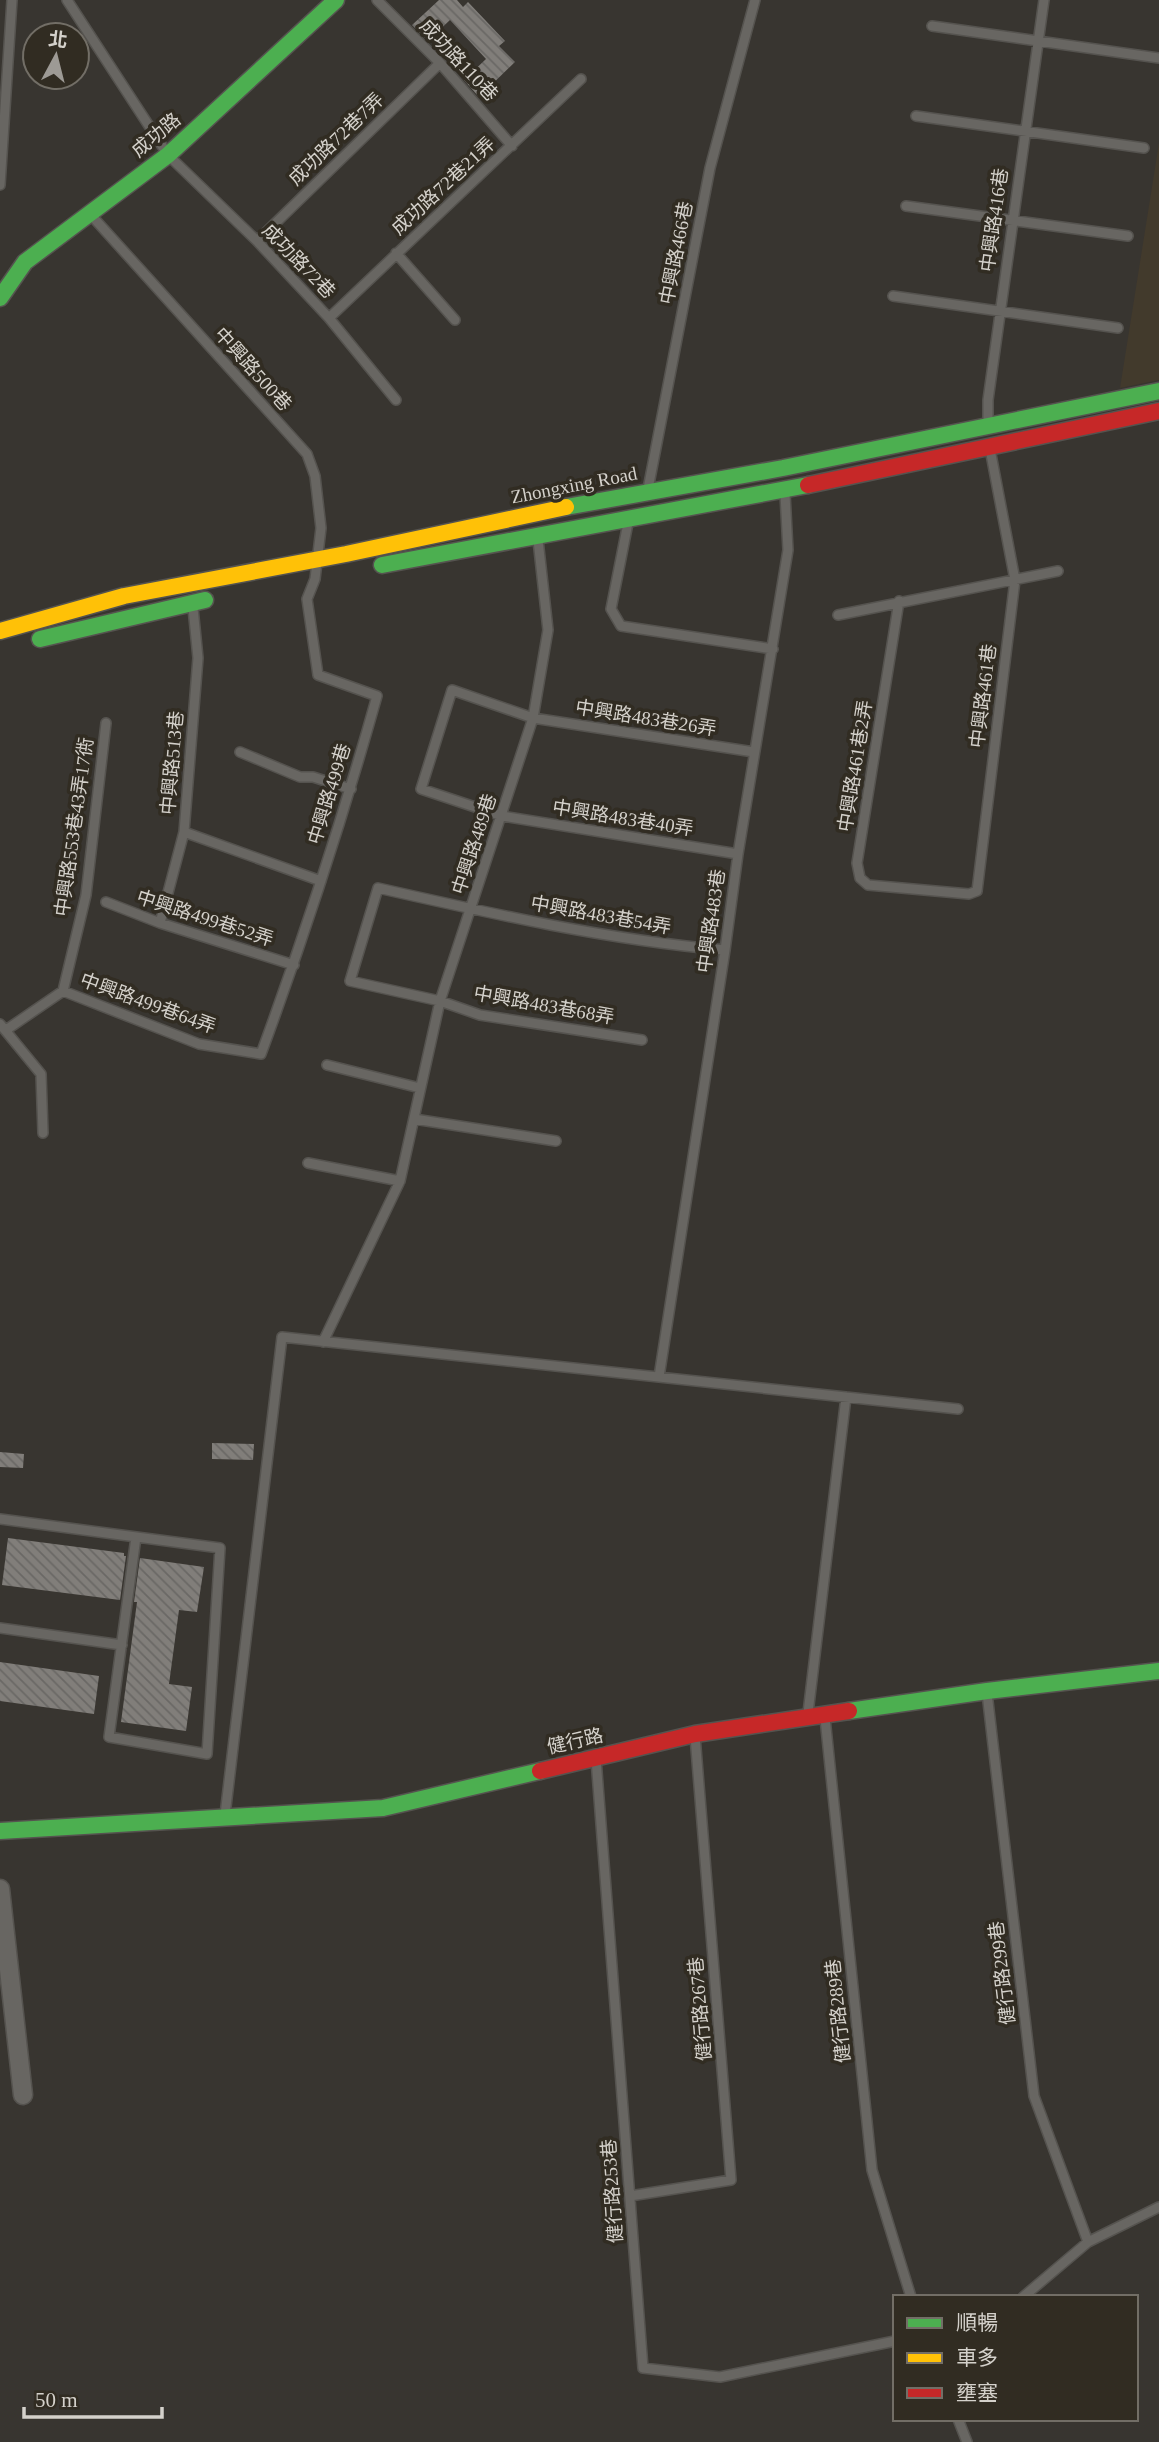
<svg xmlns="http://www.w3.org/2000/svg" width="1159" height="2442" viewBox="0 0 1159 2442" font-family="'Times New Roman','Noto Sans TC',serif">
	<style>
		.built { fill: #423a2c }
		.building { fill: url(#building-back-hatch) }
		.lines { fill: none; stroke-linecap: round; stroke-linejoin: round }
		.lane-casing { stroke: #55534f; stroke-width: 12 }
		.street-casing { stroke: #55534f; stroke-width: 21 }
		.fast-casing { stroke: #55534f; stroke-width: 19 }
		.slow-casing { stroke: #55534f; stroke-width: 19 }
		.jam-casing { stroke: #55534f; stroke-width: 19 }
		.lane { stroke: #686662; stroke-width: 9 }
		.street { stroke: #686662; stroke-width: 18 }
		.fast { stroke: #4caf50; stroke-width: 16 }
		.slow { stroke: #ffc107; stroke-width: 16 }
		.jam { stroke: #c62828; stroke-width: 16 }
		.labels { text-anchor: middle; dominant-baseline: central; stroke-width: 7; stroke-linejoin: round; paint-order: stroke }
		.street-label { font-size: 19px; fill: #d4d1cb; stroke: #312c22 }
	</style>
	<defs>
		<pattern id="building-back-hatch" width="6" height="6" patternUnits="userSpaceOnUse" patternTransform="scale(1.75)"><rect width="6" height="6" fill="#817e7a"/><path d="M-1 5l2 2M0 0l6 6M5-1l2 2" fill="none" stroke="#6a6865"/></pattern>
	</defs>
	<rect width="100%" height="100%" fill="#383530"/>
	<path class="built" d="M1159,143V380L1120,388Z"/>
	<path class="building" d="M439,0H457L463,7L468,2L505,41L499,46L515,62L479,97L464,80L486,59L450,20L428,41L412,25Z
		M212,1443L254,1444L253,1460L212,1459Z
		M0,1452L24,1454L23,1468L0,1467Z
		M8,1538L124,1553V1556H126L120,1600L2,1585Z
		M140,1558L204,1567L197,1612L179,1610L169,1684L192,1687L186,1731L121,1722L137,1602H134Z
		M0,1662L99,1676L94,1714L0,1701Z"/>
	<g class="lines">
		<g class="lane-casing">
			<path id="lane" d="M67,0L168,155L257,241L329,318L396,400
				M377,0L440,63L512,146
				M932,26L1159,58
				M916,116L1144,148
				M0,185L12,0
				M906,206L1128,236
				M257,241L440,63
				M396,253L455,320
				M893,296L1118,328
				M329,318L581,79
				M988,421V400L1044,0
				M648,489L710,168L755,0
				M628,523L611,609L621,626L773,649
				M899,601L857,863L860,878L868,885L969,894L977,891L1015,580L990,449
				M838,615L1058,571
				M240,752L300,777H313L351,789
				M184,832L321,881
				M738,854L502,816L421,789L452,690L533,718L754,752
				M106,902L160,923L294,965
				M160,923L184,832L198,658L193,608
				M63,991L199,1044L261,1054C304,937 343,817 377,696L318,675L307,599L315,579L321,528L315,476L307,454L91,215
				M0,1024L41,1074L43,1133
				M6,1030L63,991L86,895L106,723
				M642,1040L480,1015L440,1001L350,981L378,888C493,914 608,940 725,950
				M327,1065L420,1088
				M414,1119L556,1141
				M308,1163L400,1181
				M323,1342L400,1181L440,1001L533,718L548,630L538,540
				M659,1377L725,950L738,854L788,550L785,494
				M0,1519L220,1548L207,1754L109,1737L136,1537
				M0,1628L122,1645
				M987,1693L1034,2096L1088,2242
				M808,1713L846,1397
				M825,1718L872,2170L911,2297
				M596,1759L643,2368L720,2377L895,2341
				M225,1815L282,1337L958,1409
				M630,2196L731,2180L695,1736
				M1023,2297L1088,2242L1159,2207
				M958,2419L967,2442"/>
		</g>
		<g class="street-casing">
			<path id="street" d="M0,1889L23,2095"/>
		</g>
		<g class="fast-casing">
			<path id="fast" d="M0,298L25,262L168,155L336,0
				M566,507L783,468L1159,391
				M382,565L808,485
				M40,639L205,600
				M849,1711L987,1691L1159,1671
				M0,1831L383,1808L540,1771"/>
		</g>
		<g class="slow-casing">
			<path id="slow" d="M0,631L124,596L346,554L566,507"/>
		</g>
		<g class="jam-casing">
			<path id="jam" d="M808,485L1159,411
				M540,1771L695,1734L849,1711"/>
		</g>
		<use href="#lane" class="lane"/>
		<use href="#street" class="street"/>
		<use href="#fast" class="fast"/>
		<use href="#slow" class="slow"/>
		<use href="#jam" class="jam"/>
	</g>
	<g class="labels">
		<g class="street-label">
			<text transform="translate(459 60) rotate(47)">成功路110巷</text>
			<text transform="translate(156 135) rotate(-40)">成功路</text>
			<text transform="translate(336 139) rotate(-44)">成功路72巷7弄</text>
			<text transform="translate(443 186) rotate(-43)">成功路72巷21弄</text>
			<text transform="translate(994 220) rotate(-82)">中興路416巷</text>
			<text transform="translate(676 253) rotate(-79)">中興路466巷</text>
			<text transform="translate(299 261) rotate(46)">成功路72巷</text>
			<text transform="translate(253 369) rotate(48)">中興路500巷</text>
			<text transform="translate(574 485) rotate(-11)">Zhongxing Road</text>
			<text transform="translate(983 696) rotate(-83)">中興路461巷</text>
			<text transform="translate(646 718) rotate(9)">中興路483巷26弄</text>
			<text transform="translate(172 763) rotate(-85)">中興路513巷</text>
			<text transform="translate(855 766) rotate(-81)">中興路461巷2弄</text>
			<text transform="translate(329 794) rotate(-73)">中興路499巷</text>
			<text transform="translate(623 818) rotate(9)">中興路483巷40弄</text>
			<text transform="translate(74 827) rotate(-82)">中興路553巷43弄17衖</text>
			<text transform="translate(474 844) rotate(-72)">中興路489巷</text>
			<text transform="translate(601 915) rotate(10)">中興路483巷54弄</text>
			<text transform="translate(205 918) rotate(18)">中興路499巷52弄</text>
			<text transform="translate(711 921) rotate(-82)">中興路483巷</text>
			<text transform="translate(148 1003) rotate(20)">中興路499巷64弄</text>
			<text transform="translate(544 1005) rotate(10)">中興路483巷68弄</text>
			<text transform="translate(575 1741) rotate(-13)">健行路</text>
			<text transform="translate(1002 1973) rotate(-97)">健行路299巷</text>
			<text transform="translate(700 2009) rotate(-95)">健行路267巷</text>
			<text transform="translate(838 2011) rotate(-96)">健行路289巷</text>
			<text transform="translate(612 2191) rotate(-94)">健行路253巷</text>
		</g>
	</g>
	<rect x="893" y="2295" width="245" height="126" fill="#312c22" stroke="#726e66" stroke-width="2"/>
	<rect x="907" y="2318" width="35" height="10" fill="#4caf50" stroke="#726e66" stroke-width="2"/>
	<text x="956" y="2330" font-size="21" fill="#d4d1cb">順暢</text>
	<rect x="907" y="2353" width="35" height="10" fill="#ffc107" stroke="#726e66" stroke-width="2"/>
	<text x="956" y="2365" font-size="21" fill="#d4d1cb">車多</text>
	<rect x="907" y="2388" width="35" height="10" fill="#c62828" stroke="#726e66" stroke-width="2"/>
	<text x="956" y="2400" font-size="21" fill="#d4d1cb">壅塞</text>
	<g transform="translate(56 56) rotate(7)"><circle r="33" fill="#312c22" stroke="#726e66" stroke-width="2"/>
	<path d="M0-5L12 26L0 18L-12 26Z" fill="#9d9a95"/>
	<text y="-10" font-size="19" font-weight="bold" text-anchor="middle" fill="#d4d1cb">北</text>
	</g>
	<path d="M24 2407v10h138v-10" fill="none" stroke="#d4d1cb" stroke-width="3.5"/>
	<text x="35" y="2407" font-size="21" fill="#d4d1cb" stroke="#312c22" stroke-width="5" paint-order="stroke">50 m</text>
</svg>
